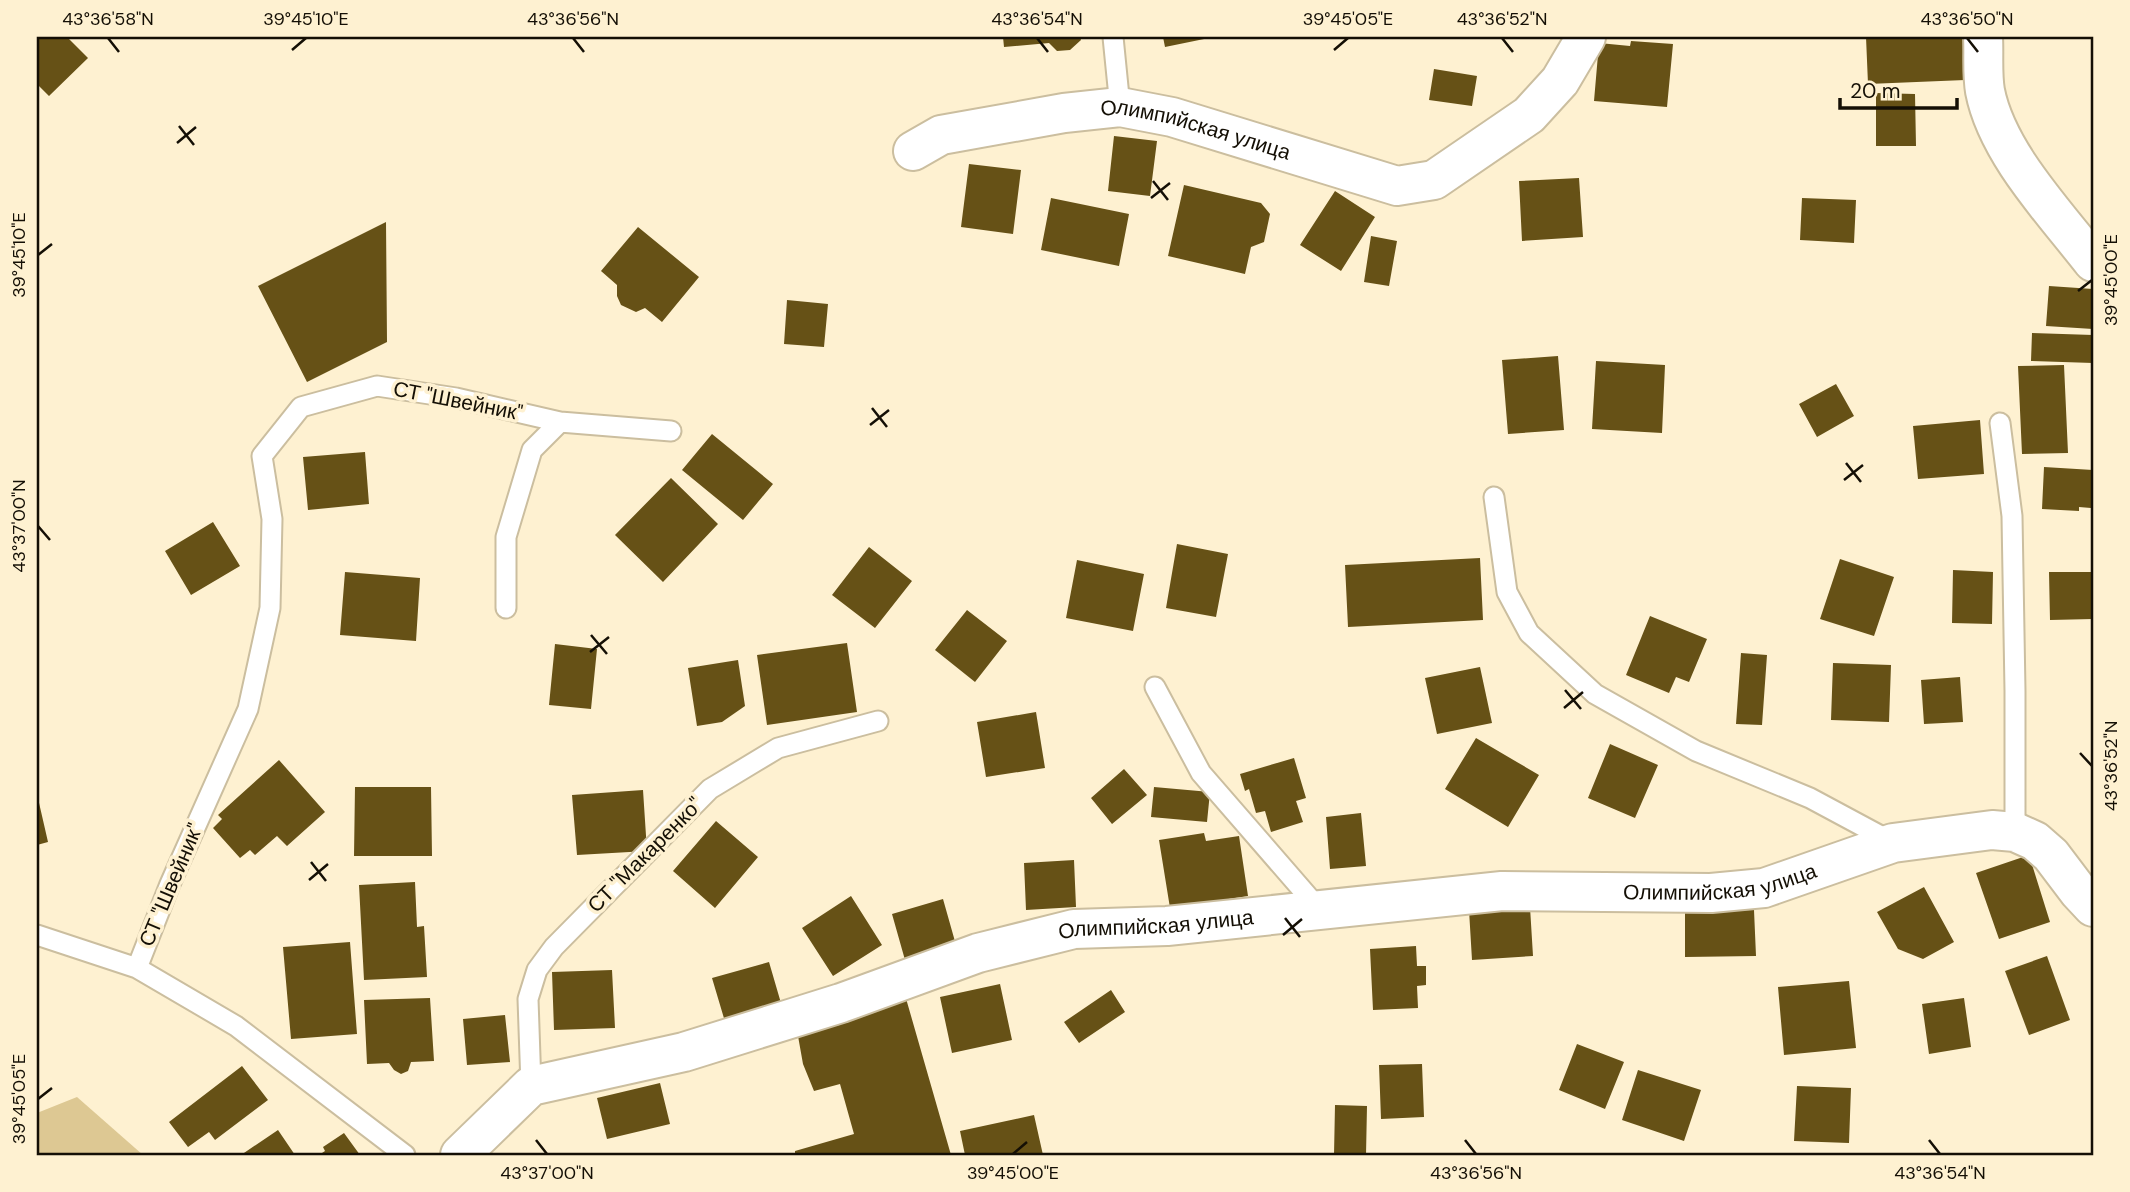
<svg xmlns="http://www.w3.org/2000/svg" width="2130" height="1192" viewBox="0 0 2130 1192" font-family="'DM Sans',sans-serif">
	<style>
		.green { fill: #ddc893 }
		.building { fill: #665116 }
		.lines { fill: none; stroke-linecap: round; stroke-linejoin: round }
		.lane-casing { stroke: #cbbe9f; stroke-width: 23 }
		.street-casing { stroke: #cbbe9f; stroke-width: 42 }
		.lane { stroke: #fff; stroke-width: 19 }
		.street { stroke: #fff; stroke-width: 38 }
		.ticks { fill: none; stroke: #140f05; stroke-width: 2.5 }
		.labels { text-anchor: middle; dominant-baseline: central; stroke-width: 7; stroke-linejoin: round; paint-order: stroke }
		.street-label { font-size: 21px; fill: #140f05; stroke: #fef1d1 }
		.neatline { fill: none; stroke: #140f05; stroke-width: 2.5 }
		.ticks-label { font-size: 18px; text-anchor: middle; fill: #140f05 }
	</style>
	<rect width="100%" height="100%" fill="#fef1d1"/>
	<path class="green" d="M77,1097L143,1155H37V1113Z"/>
	<path class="building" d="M37,37H67L88,58L49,96L37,84Z
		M1003,37H1080L1081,40L1070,50L1057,51L1049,43L1004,47Z
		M1163,37H1209V38L1165,47Z
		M1866,37H1963L1965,80L1868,84Z
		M1631,41L1673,44L1667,107L1594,101L1599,43L1630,46Z
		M1434,69L1477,76L1472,106L1429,100Z
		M1876,93L1915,94L1916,146H1876Z
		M1114,136L1157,141L1150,196L1108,191Z
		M969,164L1021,170L1013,234L961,227Z
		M1579,178L1583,237L1522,241L1519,181Z
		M1184,185L1261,203L1270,214L1264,242L1251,247L1245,274L1168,256Z
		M1335,191L1375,217L1341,271L1300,245Z
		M1051,198L1129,214L1119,266L1041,250Z
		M1802,198L1856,200L1854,243L1800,240Z
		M386,222L387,342L307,382L258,286Z
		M638,227L699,277L662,322L645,308L636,312L621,305L617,296V285L601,271Z
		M1371,236L1397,241L1389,286L1364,282Z
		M2049,286L2093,289V329L2046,326Z
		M787,300L828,304L824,347L784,344Z
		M2032,333L2093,335V363L2031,361Z
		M1558,356L1564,430L1508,434L1502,360Z
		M1596,361L1665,365L1662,433L1592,429Z
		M2064,365L2068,453L2022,454L2018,366Z
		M1836,384L1854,416L1817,437L1799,404Z
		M1980,420L1984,474L1918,479L1913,426Z
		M712,434L773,484L743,520L682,470Z
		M365,452L369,504L308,510L303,457Z
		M2044,467L2093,470L2091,508L2079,507V511L2042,509Z
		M671,478L718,524L663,582L615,535Z
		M213,522L240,566L191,595L165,551Z
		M1177,544L1228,554L1216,617L1166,608Z
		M869,547L912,581L875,628L832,595Z
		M1480,558L1483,620L1348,627L1345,565Z
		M1840,559L1894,577L1874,636L1820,619Z
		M1077,560L1144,574L1133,631L1066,618Z
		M1953,570L1993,572L1992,624L1952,623Z
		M345,572L420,578L416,641L340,635Z
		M2049,572H2093V619L2050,620Z
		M967,610L1007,641L975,682L935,650Z
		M1650,616L1707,639L1689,682L1676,677L1669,693L1626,675Z
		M847,643L857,712L767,725L757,655Z
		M555,644L597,649L591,709L549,705Z
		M1741,653L1767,655L1762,725L1736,724Z
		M738,660L745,706L722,722L697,726L688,668Z
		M1833,663L1891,665L1889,722L1831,720Z
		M1480,667L1492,723L1437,734L1425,678Z
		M1960,677L1963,722L1924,724L1921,680Z
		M1036,712L1045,768L986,777L977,722Z
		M1476,738L1539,775L1508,827L1445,789Z
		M1610,744L1658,765L1635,818L1588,798Z
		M1294,758L1306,798L1296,801L1303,822L1271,832L1265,811L1256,813L1249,789L1245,791L1240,774Z
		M279,760L325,812L287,846L277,836L255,855L250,850L240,858L213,828L222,819L218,815Z
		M1124,769L1147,795L1112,824L1091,798Z
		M355,787H431L432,856H354Z
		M1154,787L1210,792L1207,822L1151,817Z
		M643,790L647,851L577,855L572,795Z
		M37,794L48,842L37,845Z
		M1361,813L1366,866L1330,869L1326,817Z
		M716,821L758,857L715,908L673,871Z
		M1204,833L1206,841L1239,836L1248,896L1170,908L1159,840Z
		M2029,855L2050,922L1999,939L1976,873Z
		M1074,860L1076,907L1026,910L1024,863Z
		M415,882L417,927L424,926L427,977L364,980L359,885Z
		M1924,887L1954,942L1923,959L1898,949L1877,912Z
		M851,896L882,945L833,976L802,928Z
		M943,899L956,945L905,960L892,914Z
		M1530,907L1533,956L1472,960L1469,910Z
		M1754,910L1756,956L1685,957V911Z
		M350,942L357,1034L291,1039L283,947Z
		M1416,946L1417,966H1426V985L1417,986L1418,1008L1373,1010L1370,949Z
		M2047,956L2070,1020L2029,1035L2005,971Z
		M769,962L783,1010L726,1025L712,978Z
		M612,970L615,1028L554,1030L552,972Z
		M1849,981L1856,1048L1784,1055L1778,987Z
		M1000,984L1012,1040L952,1053L940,997Z
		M1111,990L1125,1012L1079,1043L1064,1022Z
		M905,995L951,1155H795V1151L854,1134L840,1084L814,1091L803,1064L798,1036L839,1025L836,1015Z
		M430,998L434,1061L411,1062L408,1071L401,1074L394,1070L389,1063L367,1064L364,1000Z
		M1964,998L1971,1047L1929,1054L1922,1004Z
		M505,1015L510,1062L467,1065L463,1019Z
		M1577,1044L1624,1062L1605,1109L1559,1090Z
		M1422,1064L1424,1117L1381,1119L1379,1065Z
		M242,1066L268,1100L215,1140L209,1132L188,1147L169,1122Z
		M1638,1070L1701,1090L1684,1141L1622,1120Z
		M660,1083L670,1124L607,1139L597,1098Z
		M1797,1086L1851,1088L1849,1143L1794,1141Z
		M1335,1105L1367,1106L1366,1155H1334Z
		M1034,1115L1043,1155H965L960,1131Z
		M278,1130L295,1155H241Z
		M344,1133L360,1155H319L325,1151L323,1147Z"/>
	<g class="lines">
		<g class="lane-casing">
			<path id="lane" d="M1113,37L1120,107
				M2000,423L2012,516L2015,691V832
				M1494,497L1507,592L1529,633L1595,694L1696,751L1810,798L1892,842
				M506,608V537L532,450L560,422
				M1155,687L1201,773L1319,909
				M37,935L137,968L236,1026L405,1155
				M137,968L170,884L248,709L270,608L272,519L262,456L301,407L377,386L456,398L560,422L671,431
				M531,1086L528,999L537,970L554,947L710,789L778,748L878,721"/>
		</g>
		<g class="street-casing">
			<g id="street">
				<path d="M1983,37C1984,54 1982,73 1985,91C1997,153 2055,213 2093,262"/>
				<path id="s1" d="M913,151L941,135L1064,113L1120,107L1172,117L1397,186L1434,180L1529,115L1560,81L1586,37"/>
				<path id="s2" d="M460,1155L531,1086L684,1052L841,1003L978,953L1074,929L1167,926L1502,891L1711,893L1764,888L1893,843L1992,830L2015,832L2035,841L2051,855L2079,892L2093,907"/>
			</g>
		</g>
		<use href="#lane" class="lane"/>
		<use href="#street" class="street"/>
	</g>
	<path class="ticks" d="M108,38L119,52M573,38L584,52M1037,38L1048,52M1502,38L1513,52M1967,38L1978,52M292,50L306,38M1334,50L1348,38M179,126L194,145M177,143L196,127M1153,181L1168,200M1151,198L1170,183M38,255L52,244M2078,291L2092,280M872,408L887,427M870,425L889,410M1846,463L1861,482M1844,480L1863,465M38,526L50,540M591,635L607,654M590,652L609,637M1565,690L1581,709M1564,708L1583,692M2080,753L2092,766M311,862L326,881M309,880L328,864M1285,918L1300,937M1283,935L1302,919M38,1099L52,1088M536,1140L547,1154M1465,1140L1476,1154M1929,1140L1940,1154M1013,1154L1027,1142"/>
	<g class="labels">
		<g class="street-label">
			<text stroke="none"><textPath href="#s1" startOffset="292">Олимпийская улица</textPath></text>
			<text transform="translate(458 401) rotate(11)">СТ "Швейник"</text>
			<text transform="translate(645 855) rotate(-45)">СТ "Макаренко"</text>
			<text stroke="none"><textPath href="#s2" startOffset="1314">Олимпийская улица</textPath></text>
			<text transform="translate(171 885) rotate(-67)">СТ "Швейник"</text>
			<text stroke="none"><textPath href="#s2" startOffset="747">Олимпийская улица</textPath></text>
		</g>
	</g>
	<rect width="2130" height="1192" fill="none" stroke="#fef1d1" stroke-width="77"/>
	<path d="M1840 98v10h117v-10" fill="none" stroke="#140f05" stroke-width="3.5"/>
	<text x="1850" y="98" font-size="21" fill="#140f05" stroke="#fef1d1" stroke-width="5" paint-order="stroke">20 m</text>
	<rect x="38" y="38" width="2054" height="1116" class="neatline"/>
	<g class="ticks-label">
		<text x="108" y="25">43°36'58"N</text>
		<text x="306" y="25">39°45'10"E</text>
		<text x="573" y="25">43°36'56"N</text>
		<text x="1037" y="25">43°36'54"N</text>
		<text x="1348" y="25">39°45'05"E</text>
		<text x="1502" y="25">43°36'52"N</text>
		<text x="1967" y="25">43°36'50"N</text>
		<text transform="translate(19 255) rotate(-90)" y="6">39°45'10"E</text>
		<text transform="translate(2111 280) rotate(-90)" y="6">39°45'00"E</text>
		<text transform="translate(19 526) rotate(-90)" y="6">43°37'00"N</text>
		<text transform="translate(2111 766) rotate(-90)" y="6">43°36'52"N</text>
		<text transform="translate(19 1099) rotate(-90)" y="6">39°45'05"E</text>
		<text x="547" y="1179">43°37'00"N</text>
		<text x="1013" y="1179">39°45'00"E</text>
		<text x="1476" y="1179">43°36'56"N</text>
		<text x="1940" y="1179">43°36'54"N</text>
	</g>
</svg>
